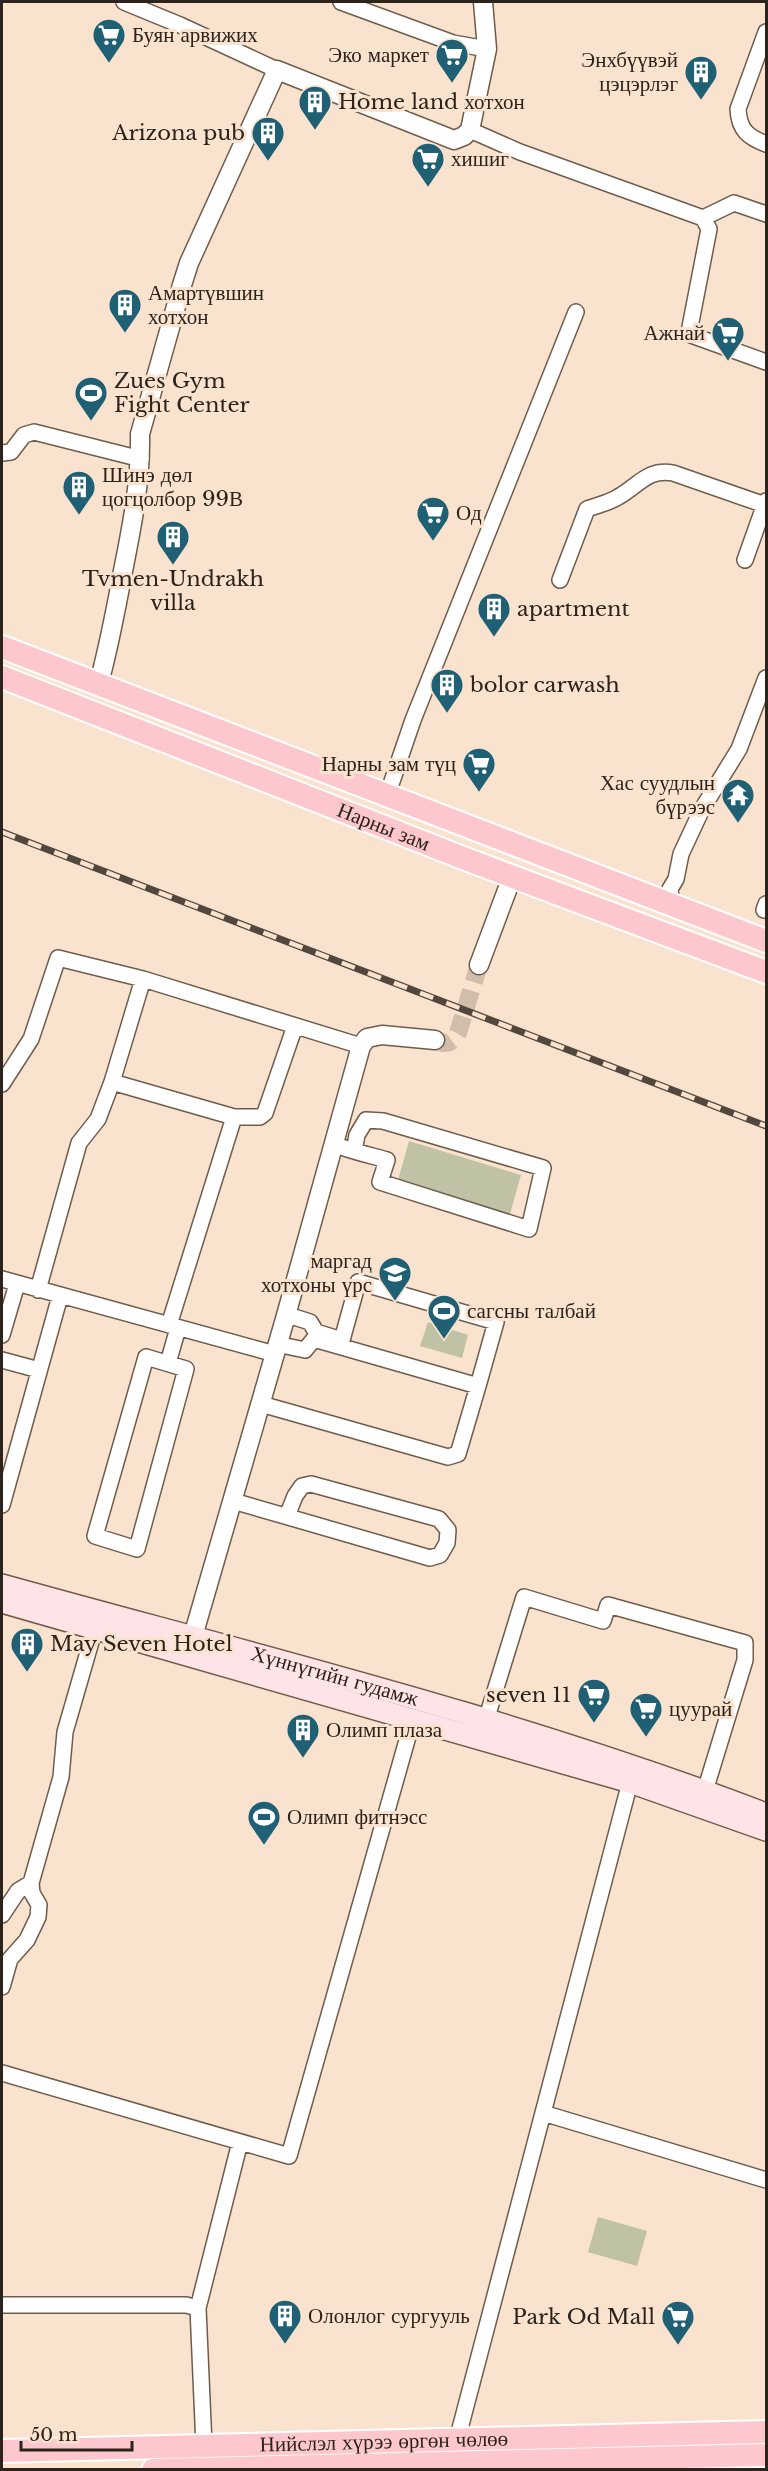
<svg xmlns="http://www.w3.org/2000/svg" width="768" height="2471" viewBox="0 0 768 2471" font-family="'Libre Baskerville',serif">
	<style>
		.green { fill: #bfc2a5 }
		.lines { fill: none; stroke-linecap: round; stroke-linejoin: round }
		.tertiary-tunnel { stroke: #d0bdab; stroke-width: 18; stroke-dasharray: 18 9; stroke-linecap: butt }
		.minor-casing { stroke: #6f5c4b; stroke-width: 18 }
		.tertiary-casing { stroke: #6f5c4b; stroke-width: 21 }
		.secondary-casing { stroke: #6f5c4b; stroke-width: 24 }
		.primary-casing { stroke: #fff; stroke-width: 26 }
		.minor { stroke: #fff; stroke-width: 15 }
		.tertiary { stroke: #fff; stroke-width: 18 }
		.secondary { stroke: #fee4e6; stroke-width: 21 }
		.primary { stroke: #fdc8cd; stroke-width: 22 }
		.rail-casing { stroke: #52473d; stroke-width: 7 }
		.rail { stroke: #f9e3cf; stroke-width: 4.5; stroke-dasharray: 14; stroke-linecap: butt }
		.labels { text-anchor: middle; dominant-baseline: central; stroke-width: 6; stroke-linejoin: round; paint-order: stroke }
		.poi-label { font-size: 21px; fill: #2c231c; stroke: #f9e3cf; text-anchor: start }
		.street-label { font-size: 21px; fill: #2c231c; stroke: #f9e3cf }
	</style>
	<rect width="100%" height="100%" fill="#f9e3cf"/>
	<path class="green" d="M409,1141L521,1175L510,1214L398,1180Z
		M428,1322L468,1335L462,1358L420,1346Z
		M598,2217L647,2231L637,2266L588,2252Z"/>
	<g class="lines">
		<path class="tertiary-tunnel" d="M435,1040C446,1046 452,1043 458,1033L479,965"/>
		<g class="minor-casing">
			<path id="minor" d="M124,2L180,25L277,70
				M341,2L453,43L487,49
				M766,32L738,109C739,130 748,137 766,144
				M470,130L520,152L703,218L709,229L690,327L691,335L766,362
				M703,218L734,203L766,214
				M2,453L11,452L24,435L34,432L141,459
				M745,560L766,501
				M560,580L587,509C597,505 609,503 618,497C638,486 648,468 673,473L765,505
				M387,796L413,720L576,312
				M672,904L670,889L676,879L681,854L702,809L739,749L766,678
				M764,910L766,904
				M112,1082L234,1117H260L265,1113L295,1026
				M2,1084L31,1039L58,958L143,979
				M333,1144C351,1151 369,1155 387,1160L380,1182L529,1229L543,1168L383,1121L366,1120L357,1135L354,1151
				M2,1279L275,1354
				M38,1290L79,1143L98,1119L112,1082L143,979L361,1046
				M169,1325L234,1117
				M2,1335L17,1284
				M279,1342L286,1346L305,1350L314,1339L478,1386L496,1322L358,1282L342,1340L316,1332L310,1322L294,1317L285,1319
				M146,1357L186,1369L137,1549L95,1536Z
				M2,1360L39,1370
				M168,1363L178,1328
				M261,1404L448,1457L458,1454L478,1386
				M233,1501L430,1558L440,1555L447,1543L448,1530L439,1519L311,1484L302,1486L295,1496L287,1516
				M2,1505L60,1296
				M483,1730L524,1597L603,1621L608,1605L745,1643V1660L705,1791
				M2,1915L18,1891L31,1883
				M2,1987L10,1959L27,1940L38,1917L39,1905L32,1893L31,1883L61,1777L65,1732L95,1628
				M2,2073L289,2156L413,1719
				M543,2113L766,2180
				M2,2305H186L198,2308L204,2446
				M198,2308L240,2142
				M457,2440L630,1782"/>
		</g>
		<g class="tertiary-casing">
			<path id="tertiary" d="M99,683C109,646 116,609 123,571C132,526 141,480 140,434L182,285L189,263L277,70L454,140L464,136L470,130L487,49L483,2
				M479,965L512,877
				M189,1650L285,1319L361,1046L367,1038L382,1035L435,1040"/>
		</g>
		<g class="secondary-casing">
			<g id="secondary">
				<path id="s1" d="M2,1585C258,1656 518,1719 766,1814"/>
				<path d="M2,1602L630,1782L766,1830"/>
			</g>
		</g>
		<g class="primary-casing">
			<g id="primary">
				<path d="M2,647L766,941"/>
				<path id="s2" d="M2,677L463,858L766,972"/>
				<path id="s3" d="M2,2451L766,2432"/>
				<path d="M153,2470L766,2455"/>
			</g>
		</g>
		<use href="#minor" class="minor"/>
		<use href="#tertiary" class="tertiary"/>
		<use href="#secondary" class="secondary"/>
		<use href="#primary" class="primary"/>
		<g class="rail-casing">
			<path id="rail" d="M2,832L766,1126"/>
		</g>
		<use href="#rail" class="rail"/>
	</g>
	<defs>
		<g id="supermarket-pin" transform="scale(1.725)"><path d="M0 17L-7.5 6A9.5 9.5 0 1 1 7.5 6Z" fill="#206075" stroke="#f9e3cf"/><path d="M-6-5.5h2.5l.6 2H6L4.5 2H-2.5L-4.4-4H-6ZM-1.5 3.2a1.3 1.3 0 1 0 .1 0ZM3 3.2a1.3 1.3 0 1 0 .1 0Z" fill="#fff"/></g>
		<g id="building-pin" transform="scale(1.725)"><path d="M0 17L-7.5 6A9.5 9.5 0 1 1 7.5 6Z" fill="#206075" stroke="#f9e3cf"/><path d="M-4-6H4V6H1V3H-1V6H-4ZM-2.5-4.3h1.7v1.8h-1.7ZM.8-4.3h1.7v1.8H.8ZM-2.5-1h1.7V.8h-1.7ZM.8-1h1.7V.8H.8Z" fill="#fff"/></g>
		<g id="stadium-pin" transform="scale(1.725)"><path d="M0 17L-7.5 6A9.5 9.5 0 1 1 7.5 6Z" fill="#206075" stroke="#f9e3cf"/><path d="M0-5a6.5 5 0 1 0 0 10a6.5 5 0 1 0 0-10ZM-3.5-1.8h7v3.6h-7Z" fill="#fff"/></g>
		<g id="temple-pin" transform="scale(1.725)"><path d="M0 17L-7.5 6A9.5 9.5 0 1 1 7.5 6Z" fill="#206075" stroke="#f9e3cf"/><path d="M0-6L5-2H3V0L6.5 2.5H4V6H1.5V3h-3V6H-4V2.5H-6.5L-3 0V-2H-5Z" fill="#fff"/></g>
		<g id="school-pin" transform="scale(1.725)"><path d="M0 17L-7.5 6A9.5 9.5 0 1 1 7.5 6Z" fill="#206075" stroke="#f9e3cf"/><path d="M0-5L7-2L0 1L-7-2ZM-4 1L0 2.5L4 1V4Q0 6-4 4Z" fill="#fff"/></g>
	</defs>
	<g fill-rule="evenodd">
		<use href="#supermarket-pin" x="109" y="35"/>
		<use href="#supermarket-pin" x="452" y="55"/>
		<use href="#building-pin" x="701" y="72"/>
		<use href="#building-pin" x="315" y="102"/>
		<use href="#building-pin" x="268" y="133"/>
		<use href="#supermarket-pin" x="428" y="159"/>
		<use href="#building-pin" x="125" y="305"/>
		<use href="#supermarket-pin" x="728" y="333"/>
		<use href="#stadium-pin" x="91" y="393"/>
		<use href="#building-pin" x="79" y="487"/>
		<use href="#supermarket-pin" x="433" y="513"/>
		<use href="#building-pin" x="173" y="537"/>
		<use href="#building-pin" x="494" y="609"/>
		<use href="#building-pin" x="447" y="685"/>
		<use href="#supermarket-pin" x="479" y="764"/>
		<use href="#temple-pin" x="738" y="795"/>
		<use href="#school-pin" x="395" y="1273"/>
		<use href="#stadium-pin" x="444" y="1311"/>
		<use href="#building-pin" x="27" y="1644"/>
		<use href="#supermarket-pin" x="594" y="1695"/>
		<use href="#supermarket-pin" x="646" y="1709"/>
		<use href="#building-pin" x="303" y="1730"/>
		<use href="#stadium-pin" x="264" y="1817"/>
		<use href="#building-pin" x="285" y="2316"/>
		<use href="#supermarket-pin" x="678" y="2317"/>
	</g>
	<g class="labels">
		<g class="poi-label">
			<text x="132" y="35">Буян арвижих</text>
			<text x="429" y="55" text-anchor="end">Эко маркет</text>
			<text x="678" y="60" text-anchor="end">Энхбүүвэй<tspan x="678" dy="24">цэцэрлэг</tspan></text>
			<text x="338" y="102">Home land хотхон</text>
			<text x="245" y="133" text-anchor="end">Arizona pub</text>
			<text x="451" y="159">хишиг</text>
			<text x="148" y="293">Амартүвшин<tspan x="148" dy="24">хотхон</tspan></text>
			<text x="705" y="333" text-anchor="end">Ажнай</text>
			<text x="114" y="381">Zues Gym<tspan x="114" dy="24">Fight Center</tspan></text>
			<text x="102" y="475">Шинэ дөл<tspan x="102" dy="24">цогцолбор 99В</tspan></text>
			<text x="456" y="513">Од</text>
			<text x="173" y="579" text-anchor="middle">Tvmen-Undrakh<tspan x="173" dy="24">villa</tspan></text>
			<text x="517" y="609">apartment</text>
			<text x="470" y="685">bolor carwash</text>
			<text x="456" y="764" text-anchor="end">Нарны зам түц</text>
			<text x="715" y="783" text-anchor="end">Хас суудлын<tspan x="715" dy="24">бүрээс</tspan></text>
			<text x="372" y="1261" text-anchor="end">маргад<tspan x="372" dy="24">хотхоны үрс</tspan></text>
			<text x="467" y="1311">сагсны талбай</text>
			<text x="50" y="1644">May Seven Hotel</text>
			<text x="571" y="1695" text-anchor="end">seven 11</text>
			<text x="669" y="1709">цуурай</text>
			<text x="326" y="1730">Олимп плаза</text>
			<text x="287" y="1817">Олимп фитнэсс</text>
			<text x="308" y="2316">Олонлог сургууль</text>
			<text x="655" y="2317" text-anchor="end">Park Od Mall</text>
		</g>
		<g class="street-label">
			<text stroke="none"><textPath href="#s2" startOffset="410">Нарны зам</textPath></text>
			<text stroke="none"><textPath href="#s1" startOffset="345">Хүннүгийн гудамж</textPath></text>
			<text stroke="none"><textPath href="#s3" startOffset="382">Нийслэл хүрээ өргөн чөлөө</textPath></text>
		</g>
	</g>
	<rect width="768" height="2471" fill="none" stroke="#2c231c" stroke-width="6"/>
	<path d="M21 2441v9h111v-9" fill="none" stroke="#2c231c" stroke-width="3"/>
	<text x="30" y="2441" font-size="18" fill="#2c231c" stroke="#f9e3cf" stroke-width="4.5" paint-order="stroke">50 m</text>
</svg>
